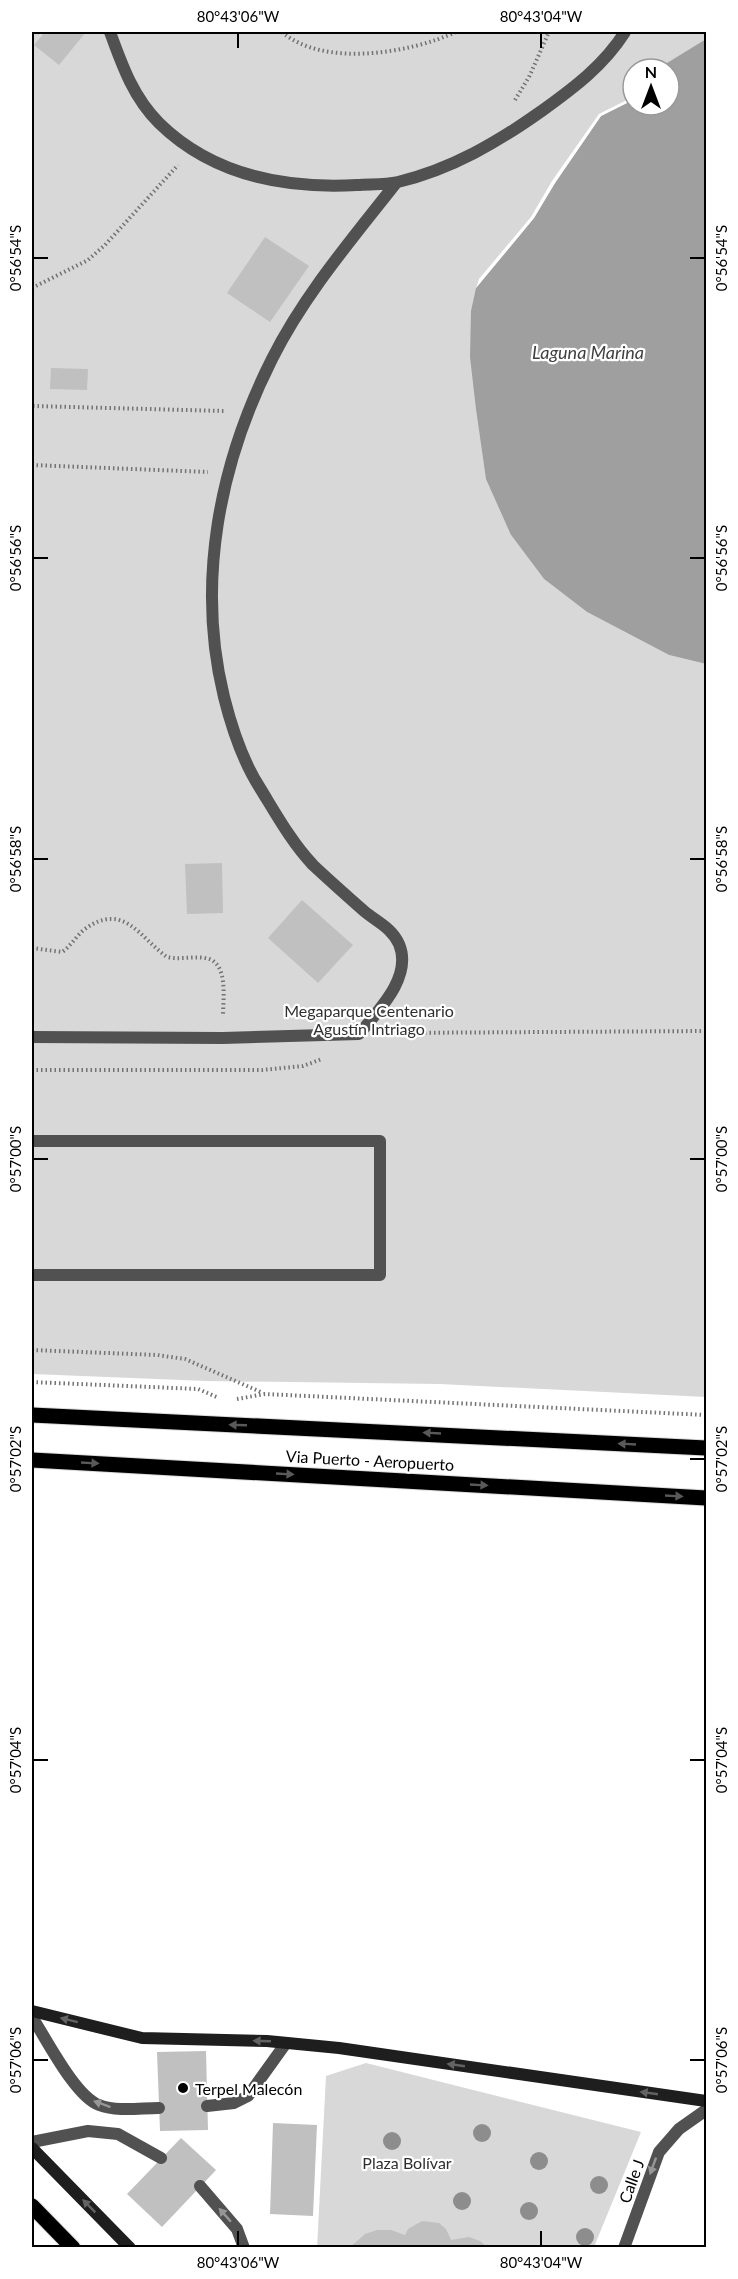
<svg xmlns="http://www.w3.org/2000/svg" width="738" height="2279" viewBox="0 0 738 2279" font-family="Lato,sans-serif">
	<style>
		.green { fill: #d8d8d8 }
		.water { fill: #9f9f9f }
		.pier { fill: #fff }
		.building { fill: #c0c0c0 }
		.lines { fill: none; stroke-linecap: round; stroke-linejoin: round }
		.primary-casing { stroke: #dbdbdb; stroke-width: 17 }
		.path { stroke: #737373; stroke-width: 4; stroke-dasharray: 1.5 3; stroke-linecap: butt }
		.lane { stroke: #515151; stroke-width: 12 }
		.street { stroke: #515151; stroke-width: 12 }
		.secondary { stroke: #1e1e1e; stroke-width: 12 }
		.primary { stroke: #000; stroke-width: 15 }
		.tree { fill: #8d8d8d }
		.oneway { fill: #595959 }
		.oneway2 { fill: #626262 }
		.oneway3 { fill: #979797 }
		.ticks { fill: none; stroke: #000; stroke-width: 2 }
		.poi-dot { fill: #000; stroke: #fff; stroke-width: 2 }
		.labels { text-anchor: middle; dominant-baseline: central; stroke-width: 4.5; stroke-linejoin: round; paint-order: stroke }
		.park-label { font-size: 16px; fill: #2f2f2f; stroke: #fff }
		.street-label { font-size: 16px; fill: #000; stroke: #fff }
		.poi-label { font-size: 16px; fill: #000; stroke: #fff; text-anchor: start }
		.water-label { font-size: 18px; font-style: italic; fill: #404040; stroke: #fff }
		.neatline { fill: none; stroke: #000; stroke-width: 2 }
		.ticks-label { font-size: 15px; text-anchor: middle; fill: #000 }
	</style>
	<rect width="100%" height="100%" fill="#fff"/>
	<path class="green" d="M32,32H706V39L657,69H633V83L626,88L631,101L511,535L544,579L587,612L669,655L706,664V1397L440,1384L206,1381L32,1374Z
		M366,2063L641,2132L594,2247L317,2248L326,2076Z"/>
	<path class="water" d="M706,39V664L669,655L587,612L544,579L511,535L486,479L476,409L470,357L471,311L476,288L534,218L555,183L601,116L631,101L625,88L633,83V105H669V69H657Z"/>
	<path class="pier" d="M633,80V83L626,88L631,101L601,116L555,183L534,218L476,288L479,279L531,217L552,181L599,114L627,100L622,87Z"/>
	<path class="building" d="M45,32H86L59,65L34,45Z
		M265,237L309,266L270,322L227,293Z
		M51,368L88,369L87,390L50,389Z
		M222,863L223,913L187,914L185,864Z
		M302,900L353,945L318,983L268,938Z
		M206,2051L208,2130L160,2131L157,2052Z
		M273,2123L317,2125L313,2216L270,2214Z
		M181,2138L216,2170L162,2227L127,2194Z
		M422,2221L439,2223L446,2229L451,2240L469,2237L480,2241L488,2248H349L365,2234L377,2230H391L405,2235L408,2229Z"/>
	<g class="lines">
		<g class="primary-casing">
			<path id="primary" d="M32,1415L706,1448
				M32,1460L706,1498
				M32,2206L73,2248"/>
		</g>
		<path class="path" d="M282,32C324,68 410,53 456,32
			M515,100L529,77L549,32
			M32,288L88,260L105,245L178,165
			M33,406L224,411
			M32,465L208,472
			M32,948L62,952C71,946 76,936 85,929C124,901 140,938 167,957C180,960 192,956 205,958C229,961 223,999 223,1016
			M389,1033L706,1031
			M32,1070H262L303,1066L322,1059
			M32,1350L157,1355L185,1359L263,1393
			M32,1382L198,1389L219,1398
			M237,1399L265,1394L706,1415"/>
		<path class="lane" d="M110,32C122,65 133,97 159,123C212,175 285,189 357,185C370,184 385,185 398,182C452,169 498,142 543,110C575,87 604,65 625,32
			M32,1037L223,1038L359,1034C378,1011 413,977 399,944C392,928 377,922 364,911C347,896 330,881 313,865C292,843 276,814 260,788C242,760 232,729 224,697C196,583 219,464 272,359C304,295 352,239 396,183
			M32,1141H380V1275H32
			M32,2017C47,2040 75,2096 99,2105C118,2112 140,2108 159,2108
			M207,2106L234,2103L248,2096L286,2043
			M32,2142L88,2131L118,2134L161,2158
			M200,2186L237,2229L244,2248"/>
		<path class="street" d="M624,2248L659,2152L679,2129L706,2110"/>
		<path class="secondary" d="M32,2011L142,2038L267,2041L339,2048L706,2101
			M32,2148L130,2248"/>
		<use href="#primary" class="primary"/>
	</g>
	<g class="tree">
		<circle cx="482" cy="2133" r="9"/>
		<circle cx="392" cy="2141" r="9"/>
		<circle cx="539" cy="2161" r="9"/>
		<circle cx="599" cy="2185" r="9"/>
		<circle cx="462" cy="2201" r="9"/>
		<circle cx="529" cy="2211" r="9"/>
		<circle cx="585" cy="2237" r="9"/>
	</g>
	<defs><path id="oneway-solid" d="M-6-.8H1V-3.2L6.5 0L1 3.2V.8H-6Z" transform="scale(1.5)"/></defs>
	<g class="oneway">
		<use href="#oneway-solid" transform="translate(238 1425) rotate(-178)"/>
		<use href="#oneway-solid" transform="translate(432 1433) rotate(-177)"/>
		<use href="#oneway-solid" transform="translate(627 1444) rotate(-177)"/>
		<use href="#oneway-solid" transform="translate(90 1463) rotate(3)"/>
		<use href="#oneway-solid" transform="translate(285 1474) rotate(3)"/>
		<use href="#oneway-solid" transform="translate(479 1485) rotate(3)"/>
		<use href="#oneway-solid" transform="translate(674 1496) rotate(3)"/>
	</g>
	<g class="oneway2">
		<use href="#oneway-solid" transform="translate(69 2020) rotate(-166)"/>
		<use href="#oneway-solid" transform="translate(262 2041) rotate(-178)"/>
		<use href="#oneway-solid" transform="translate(456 2065) rotate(-172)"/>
		<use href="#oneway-solid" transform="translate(649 2093) rotate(-172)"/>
		<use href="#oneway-solid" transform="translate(89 2206) rotate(-135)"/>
	</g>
	<g class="oneway3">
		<use href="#oneway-solid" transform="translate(102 2104) rotate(-160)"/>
		<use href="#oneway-solid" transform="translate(653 2166) rotate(110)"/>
		<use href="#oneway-solid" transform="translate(225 2215) rotate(-131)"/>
	</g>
	<path class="ticks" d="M238,33V48M541,33V48M33,258H48M690,258H705M33,558H48M690,558H705M33,859H48M690,859H705M33,1159H48M690,1159H705M33,1459H48M690,1459H705M33,1760H48M690,1760H705M33,2060H48M690,2060H705M238,2231V2246M541,2231V2246"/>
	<circle class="poi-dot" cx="183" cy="2088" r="6"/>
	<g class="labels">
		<g class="park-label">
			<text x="369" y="1010">Megaparque Centenario<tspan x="369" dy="18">Agustín Intriago</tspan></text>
			<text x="407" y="2162">Plaza Bolívar</text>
		</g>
		<g class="street-label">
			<text transform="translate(370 1460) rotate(3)">Via Puerto - Aeropuerto</text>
			<text transform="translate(631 2181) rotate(-70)">Calle J</text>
		</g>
		<g class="poi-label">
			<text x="195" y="2088">Terpel Malecón</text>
		</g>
		<g class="water-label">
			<text x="588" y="352">Laguna Marina</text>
		</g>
	</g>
	<rect width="738" height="2279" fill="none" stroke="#ffffff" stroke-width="66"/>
	<g transform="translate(651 87)"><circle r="28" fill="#ffffff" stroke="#999999" stroke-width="1.5"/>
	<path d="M0-4.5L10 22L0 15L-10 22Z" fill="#000000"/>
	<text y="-9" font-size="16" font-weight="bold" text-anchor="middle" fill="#000000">N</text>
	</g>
	<rect x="33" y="33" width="672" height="2213" class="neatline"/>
	<g class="ticks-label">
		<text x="238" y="22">80°43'06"W</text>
		<text x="541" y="22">80°43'04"W</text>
		<text transform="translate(16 258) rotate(-90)" y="5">0°56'54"S</text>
		<text transform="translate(722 258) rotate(-90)" y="5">0°56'54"S</text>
		<text transform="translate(16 558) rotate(-90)" y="5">0°56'56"S</text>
		<text transform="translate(722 558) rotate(-90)" y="5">0°56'56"S</text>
		<text transform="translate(16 859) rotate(-90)" y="5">0°56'58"S</text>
		<text transform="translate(722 859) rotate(-90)" y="5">0°56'58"S</text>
		<text transform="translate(16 1159) rotate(-90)" y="5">0°57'00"S</text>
		<text transform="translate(722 1159) rotate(-90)" y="5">0°57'00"S</text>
		<text transform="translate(16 1459) rotate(-90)" y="5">0°57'02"S</text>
		<text transform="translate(722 1459) rotate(-90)" y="5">0°57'02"S</text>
		<text transform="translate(16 1760) rotate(-90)" y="5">0°57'04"S</text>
		<text transform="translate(722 1760) rotate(-90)" y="5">0°57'04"S</text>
		<text transform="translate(16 2060) rotate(-90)" y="5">0°57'06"S</text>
		<text transform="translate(722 2060) rotate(-90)" y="5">0°57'06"S</text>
		<text x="238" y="2268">80°43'06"W</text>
		<text x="541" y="2268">80°43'04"W</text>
	</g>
</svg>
